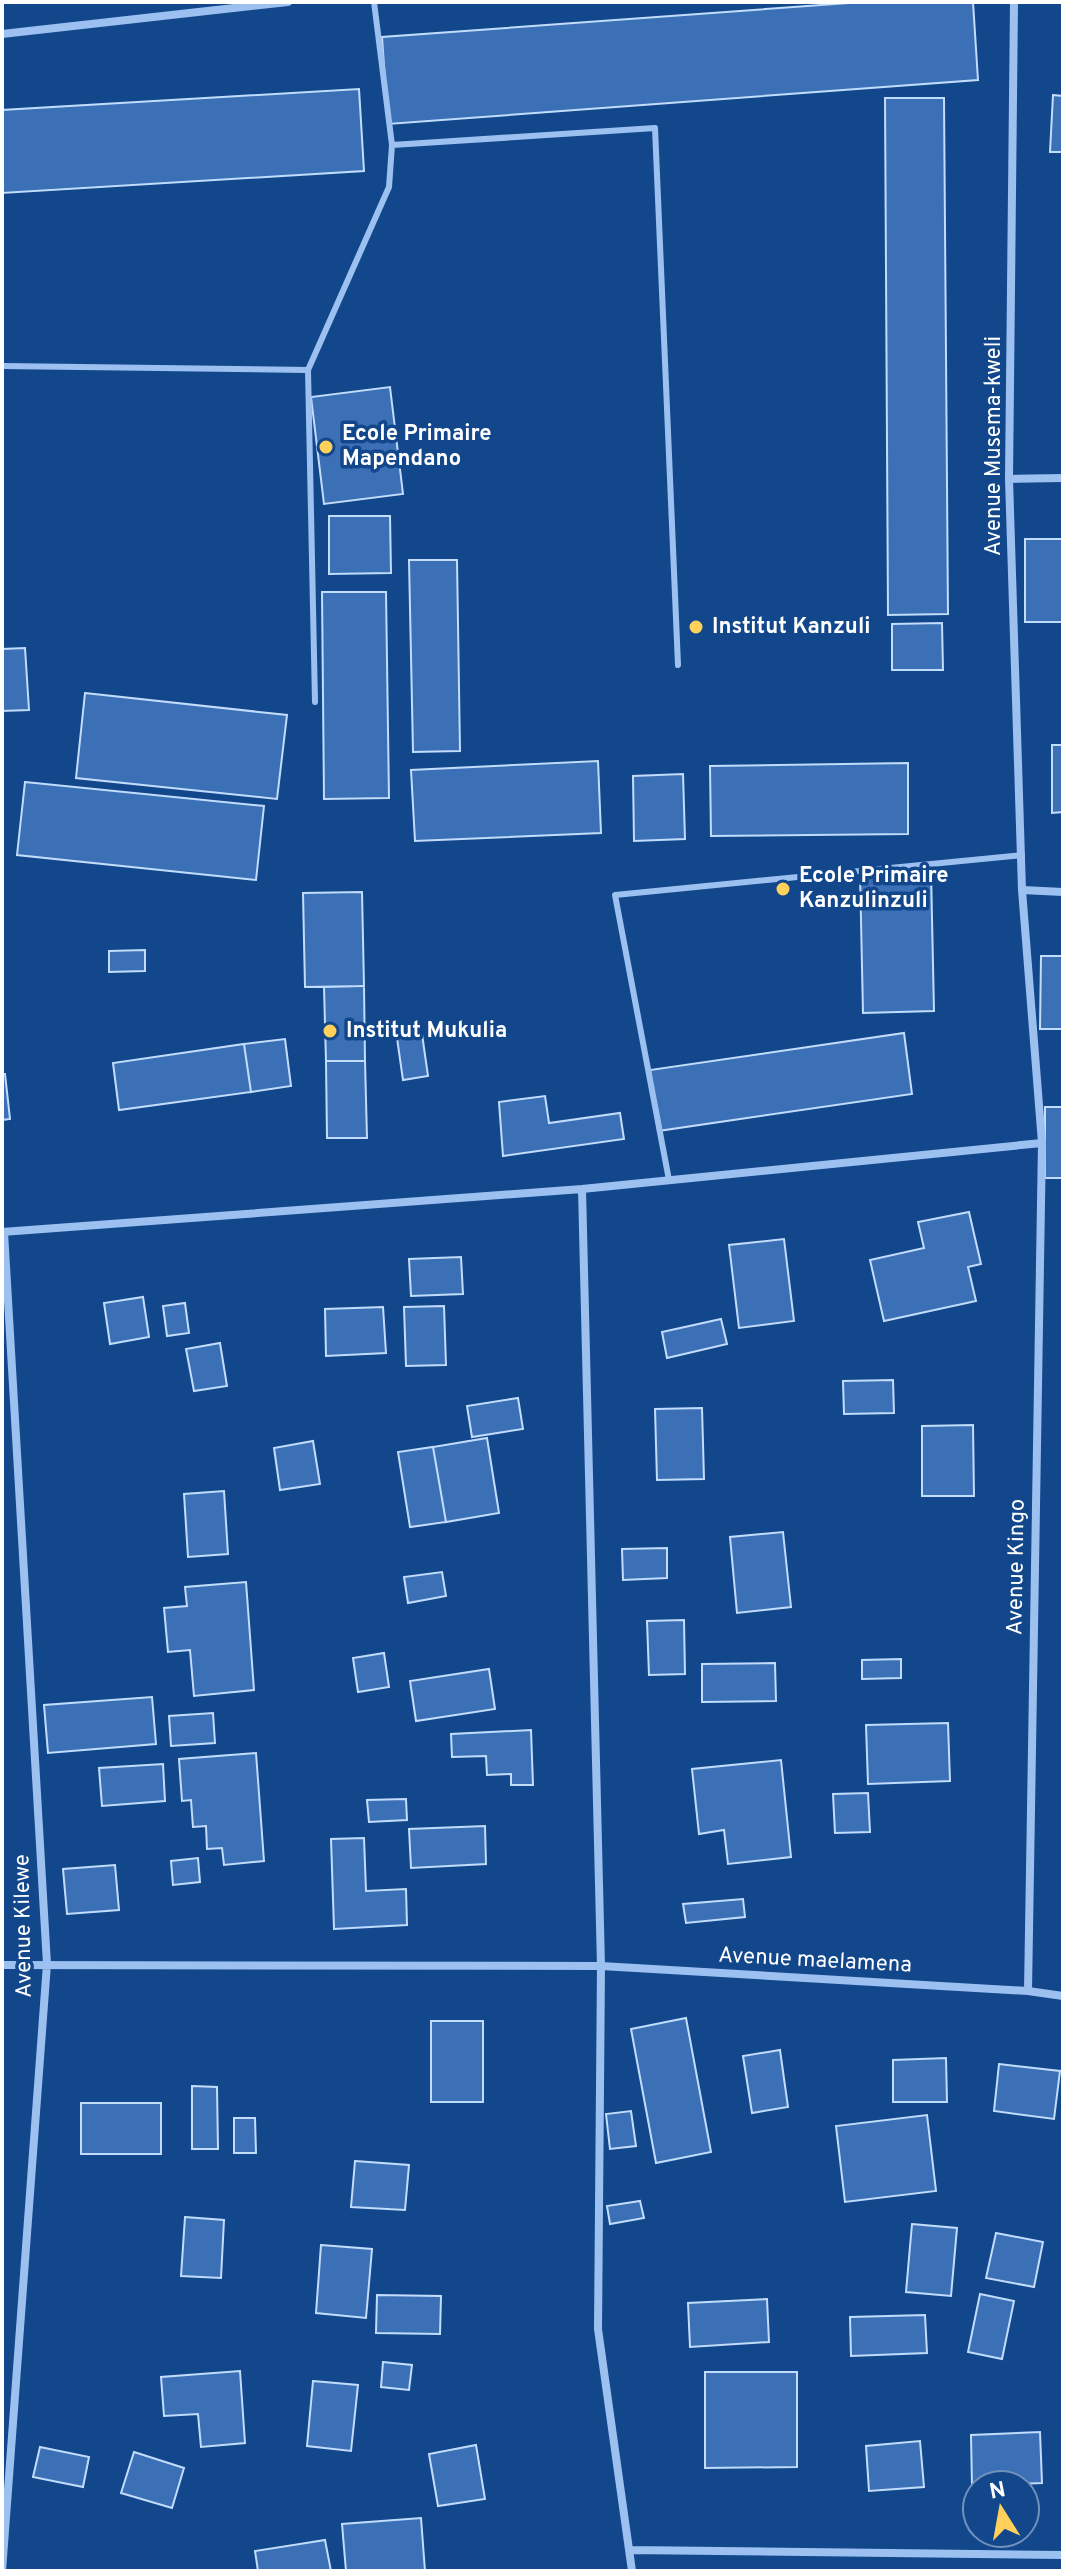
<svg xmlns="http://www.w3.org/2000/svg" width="1065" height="2573" viewBox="0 0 1065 2573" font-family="Overpass,sans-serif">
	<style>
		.building { fill: #3c70b6; stroke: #c2dcfc; stroke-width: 2 }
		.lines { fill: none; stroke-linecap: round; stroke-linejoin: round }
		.service { stroke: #9cc1f1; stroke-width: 6 }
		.minor { stroke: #9cc1f1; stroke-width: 8 }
		.poi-dot { fill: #ffd15b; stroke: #13478c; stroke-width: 3 }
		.labels { text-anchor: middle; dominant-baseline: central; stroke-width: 7; stroke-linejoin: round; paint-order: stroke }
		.poi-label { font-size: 22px; font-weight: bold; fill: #fff; stroke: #13478c; text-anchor: start }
		.street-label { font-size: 22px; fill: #fff; stroke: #13478c }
	</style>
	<rect width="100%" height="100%" fill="#13478c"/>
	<path class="building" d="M863,2H973L978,80L388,124L382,37Z
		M359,89L364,171L2,193V110Z
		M1053,95L1063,96V152H1050Z
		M885,98H944L948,614L888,615Z
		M390,387L403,494L324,504L311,397Z
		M329,516H390L391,573L329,574Z
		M1025,539H1063V622H1025Z
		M409,560H457L460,751L413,752Z
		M322,592H386L389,798L324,799Z
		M942,623L943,670H892V624Z
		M25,648L29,710L2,711V649Z
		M85,693L287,715L277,799L76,778Z
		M1052,745H1063V812L1052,813Z
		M598,761L601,833L415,841L411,770Z
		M908,763V834L711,836L710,766Z
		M683,774L685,839L634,841L633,776Z
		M25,782L264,806L256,880L17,855Z
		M931,871L934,1011L863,1013L860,873Z
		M362,892L364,986L305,987L303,893Z
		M145,950V971L109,972V951Z
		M1041,956H1063V1029H1040Z
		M364,986L365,1061H326L324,987Z
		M904,1033L912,1094L658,1131L650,1070Z
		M422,1034L428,1076L403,1080L397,1038Z
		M285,1039L291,1086L251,1092L244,1044Z
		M244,1044L251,1092L119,1110L113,1063Z
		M326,1061H365L367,1138H327Z
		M2,1074H5L10,1119L2,1120Z
		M545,1096L549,1123L620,1113L624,1139L503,1156L499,1102Z
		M1045,1107H1063V1178H1045Z
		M969,1212L981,1264L968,1267L976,1301L884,1321L870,1260L924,1248L918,1222Z
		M784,1239L794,1321L739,1328L729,1245Z
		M461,1257L463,1294L411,1296L409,1259Z
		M143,1297L149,1337L110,1344L104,1303Z
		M185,1303L189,1333L167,1336L163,1306Z
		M444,1306L446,1365L406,1366L404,1307Z
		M383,1307L386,1353L326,1356L325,1309Z
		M721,1319L727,1344L667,1358L662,1332Z
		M220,1343L227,1386L194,1391L186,1349Z
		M893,1380L894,1413L844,1414L843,1381Z
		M518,1398L523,1429L472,1437L467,1406Z
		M702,1408L704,1479L657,1480L655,1409Z
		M973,1425L974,1496H922V1426Z
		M487,1438L499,1513L446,1522L433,1447Z
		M313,1441L320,1484L280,1490L274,1448Z
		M433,1447L446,1522L410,1527L398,1452Z
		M224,1491L228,1554L188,1557L184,1494Z
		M783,1532L791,1607L737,1613L730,1537Z
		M667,1548V1578L623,1580L622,1549Z
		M442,1572L446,1596L408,1603L404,1577Z
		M246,1582L254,1690L194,1696L190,1650L168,1652L164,1608L187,1606L185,1587Z
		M684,1620L685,1674L649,1675L647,1621Z
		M384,1653L389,1687L358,1692L353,1658Z
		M901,1659V1678L862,1679V1660Z
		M775,1663L776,1701L702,1702V1664Z
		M489,1669L495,1709L416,1721L410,1681Z
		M152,1697L156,1744L48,1753L44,1705Z
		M213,1713L215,1743L171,1746L169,1716Z
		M948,1723L950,1781L868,1784L866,1725Z
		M531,1730L533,1785H511V1774L487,1775L486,1756L452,1757L451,1734Z
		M256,1753L264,1861L224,1865L222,1848L207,1849L206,1826L193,1827L191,1800L182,1801L179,1759Z
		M781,1760L791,1857L728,1864L724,1830L699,1834L692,1769Z
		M163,1764L165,1801L102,1806L99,1768Z
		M868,1793L870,1832L835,1833L833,1794Z
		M406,1799L407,1820L369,1822L367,1800Z
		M485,1826L486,1864L411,1868L409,1829Z
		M364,1838L366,1891L406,1889L407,1925L334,1929L331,1839Z
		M198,1858L200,1882L173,1885L171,1861Z
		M115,1865L119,1910L67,1914L63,1869Z
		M743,1899L745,1917L686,1923L683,1904Z
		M686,2018L711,2152L656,2163L631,2029Z
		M431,2021H483V2102H431Z
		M780,2050L788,2107L752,2113L743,2056Z
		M946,2058L947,2102H893V2060Z
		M999,2064L1060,2071L1054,2119L994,2111Z
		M192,2086L217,2087L218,2149H192Z
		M81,2103H161V2154H81Z
		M631,2111L636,2146L610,2149L606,2114Z
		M927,2115L936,2191L845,2202L836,2126Z
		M234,2118H255L256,2153H234Z
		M355,2161L409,2165L405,2210L351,2207Z
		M640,2201L644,2218L610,2224L607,2206Z
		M185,2217L224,2220L221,2278L181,2276Z
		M912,2224L957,2228L951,2296L906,2292Z
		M996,2233L1043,2242L1034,2287L986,2278Z
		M321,2245L372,2249L366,2318L316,2313Z
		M980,2294L1014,2301L1002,2359L968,2352Z
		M377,2295L441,2296L440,2334L376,2333Z
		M767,2299L769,2342L690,2347L688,2303Z
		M925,2315L927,2353L851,2356L850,2317Z
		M383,2362L412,2365L409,2390L381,2387Z
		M240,2371L245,2443L201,2447L198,2414L164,2416L161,2377Z
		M705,2372H797V2467L705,2468Z
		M313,2381L358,2385L351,2451L307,2446Z
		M1040,2432L1042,2483L972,2486L971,2435Z
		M920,2441L924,2487L869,2491L866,2446Z
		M476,2445L485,2499L438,2506L429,2454Z
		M40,2447L89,2457L83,2487L33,2477Z
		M134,2452L184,2468L172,2508L121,2493Z
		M421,2518L425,2571H346L342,2524Z
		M325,2540L331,2571H258L255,2551Z"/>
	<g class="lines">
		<path class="service" d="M374,2L392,145L655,128L678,665
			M2,366L308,370
			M315,702L308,370L389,187L392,145
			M669,1180L615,895L1022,855"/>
		<path class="minor" d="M1014,2L1009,479L1022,890L1042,1143L1028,1991
			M2,34L288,2
			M1009,479L1063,478
			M1022,890L1063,892
			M582,1189L601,1966L598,2329L632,2571
			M2,1232L582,1189L1042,1143
			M2,1965L601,1966L1028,1991L1063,1996
			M629,2550L1063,2555
			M2,2571L47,1964L4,1232"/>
	</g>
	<g class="poi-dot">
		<circle cx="326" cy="447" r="8"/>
		<circle cx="696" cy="627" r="8"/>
		<circle cx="783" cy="889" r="8"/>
		<circle cx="330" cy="1031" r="8"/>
	</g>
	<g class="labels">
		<g class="poi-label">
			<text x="342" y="434">Ecole Primaire<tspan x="342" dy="25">Mapendano</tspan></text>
			<text x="712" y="627">Institut Kanzuli</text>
			<text x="799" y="876">Ecole Primaire<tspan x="799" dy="25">Kanzulinzuli</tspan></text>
			<text x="346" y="1031">Institut Mukulia</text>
		</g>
		<g class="street-label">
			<text transform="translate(994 446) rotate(-90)">Avenue Musema-kweli</text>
			<text transform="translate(1017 1567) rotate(-89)">Avenue Kingo</text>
			<text transform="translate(24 1926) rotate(-91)">Avenue Kilewe</text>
			<text transform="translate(815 1961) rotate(3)">Avenue maelamena</text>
		</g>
	</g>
	<rect width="1065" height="2573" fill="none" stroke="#ffffff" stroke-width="8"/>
	<g transform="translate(1001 2509) rotate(349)"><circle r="38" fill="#13478c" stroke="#7191ba" stroke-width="2"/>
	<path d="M0-6L14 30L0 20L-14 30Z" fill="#ffd15b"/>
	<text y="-12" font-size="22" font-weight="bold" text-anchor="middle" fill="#ffffff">N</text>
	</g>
</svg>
